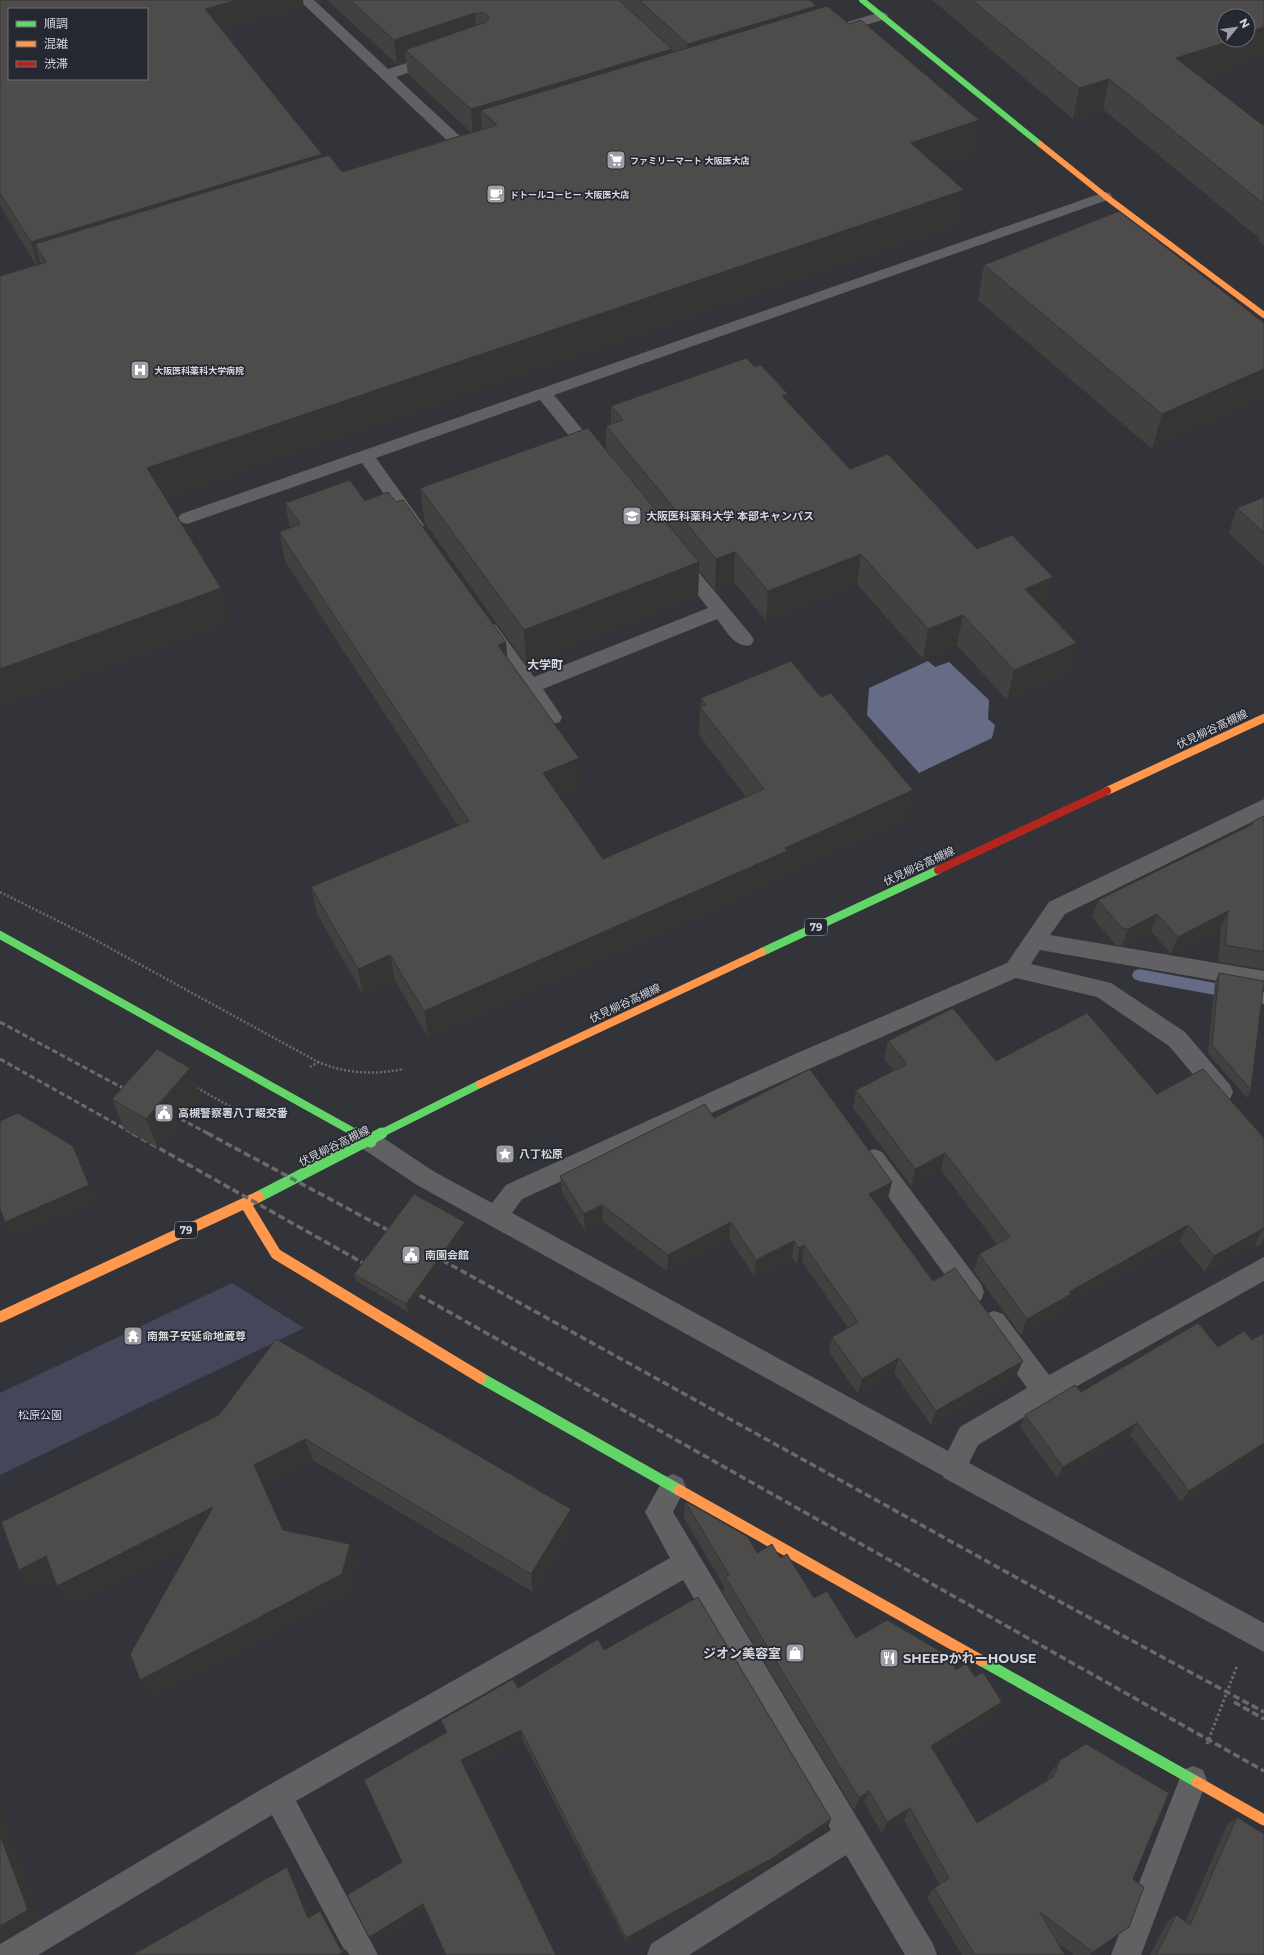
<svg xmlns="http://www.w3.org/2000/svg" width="1264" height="1955" viewBox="0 0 1264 1955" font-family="Montserrat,'Noto Sans JP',sans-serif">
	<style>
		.green { fill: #44475c }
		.water { fill: #676c86 }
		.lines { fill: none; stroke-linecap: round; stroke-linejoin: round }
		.stream { fill: #676c86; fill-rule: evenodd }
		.path-far1 { stroke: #6a6b6e; stroke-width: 2.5; stroke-dasharray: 2 2; stroke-linecap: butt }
		.path { stroke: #6a6b6e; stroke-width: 3; stroke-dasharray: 2.5 2.5; stroke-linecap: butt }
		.lane { fill: #616164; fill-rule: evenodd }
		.street { fill: #616164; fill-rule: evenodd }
		.fast-far2 { stroke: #63d668; stroke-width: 6 }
		.fast-far1 { stroke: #63d668; stroke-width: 8 }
		.fast { stroke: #63d668; stroke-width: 11 }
		.slow-far2 { stroke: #ff974d; stroke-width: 6 }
		.slow-far1 { stroke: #ff974d; stroke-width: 8 }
		.slow { stroke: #ff974d; stroke-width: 11 }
		.jam { stroke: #b3261e; stroke-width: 8 }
		.rail-far1 { stroke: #696a6d; stroke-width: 3; stroke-dasharray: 5.5 3; stroke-linecap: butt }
		.rail { stroke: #696a6d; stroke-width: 3.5; stroke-dasharray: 7 3.5; stroke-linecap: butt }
		.wall { fill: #434140 }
		.shaded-wall { fill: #373534 }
		.building { fill: #4e4c4a; stroke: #373534; fill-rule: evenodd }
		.labels { text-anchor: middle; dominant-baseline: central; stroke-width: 3.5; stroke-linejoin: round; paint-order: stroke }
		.far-poi-label { font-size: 9px; font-weight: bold; fill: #d6d7dd; stroke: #262831; text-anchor: start }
		.shield { fill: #262831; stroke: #a1a2a9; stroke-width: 1 }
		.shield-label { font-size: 10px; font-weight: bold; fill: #d6d7dd }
		.poi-label { font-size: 11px; font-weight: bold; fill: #d6d7dd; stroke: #262831; text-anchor: start }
		.street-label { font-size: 11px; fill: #d6d7dd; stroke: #262831 }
		.park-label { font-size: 11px; fill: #d5dafb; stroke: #262831 }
		.neighbourhood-label { font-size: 12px; font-weight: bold; fill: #d6d7dd; stroke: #262831 }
		.near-poi-label { font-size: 13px; font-weight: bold; fill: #d6d7dd; stroke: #262831; text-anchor: end }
	</style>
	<rect width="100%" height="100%" fill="#333439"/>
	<path class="green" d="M232,1283L304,1328L0,1475V1393Z"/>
	<path class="water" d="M928,661L935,667L949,662L989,700L988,719L995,725L992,738L919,773L867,715L869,688Z"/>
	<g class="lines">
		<path class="stream" d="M1139,969L1264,992V1004L1139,981L1134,979L1132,975L1134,971Z"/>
		<path class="path-far1" d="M0,892L88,936L318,1062C347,1074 374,1075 404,1069
			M310,1067L318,1062
			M197,1088L240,1112L243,1110"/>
		<path class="path" d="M1207,1744L1237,1666"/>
		<path class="lane" d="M1105,192L1110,193L1112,196L1110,199L554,395L599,450L601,454L599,458L593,460L587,458L540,400L376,458L421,521L424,525L421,529L415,531L409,529L362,463L193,522L187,524L181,522L178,518L181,514Z
			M680,555L686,557L751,635L754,640L751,645C735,649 726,630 717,619L543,689L562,717L560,722L553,724L546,722L484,635L481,630L484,625L490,623L496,625L534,677L708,608L671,561L674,557Z"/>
		<path class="street" d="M299,0H314L388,69L431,55H441L443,58L441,61L396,77L463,139L478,135L483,137L486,140L483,143L460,150L455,148Z
			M881,12L886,13L888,16L886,19L835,34L830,33L828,30L830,27Z
			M1264,799V816L1065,914L1050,935L1264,971V989L1040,950L1031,964L1111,983L1185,1032L1230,1085L1233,1092L1230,1099L1222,1102L1214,1099L1169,1046L1097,997L1016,978L811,1068L522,1199L512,1213L948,1451L960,1427L1027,1388L985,1330L982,1322L985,1314L994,1311L1003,1314L1049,1375L1264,1257V1281L1054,1399L978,1445L969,1463L1264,1623V1652L944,1478L943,1476L417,1185L363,1149L359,1142L363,1135L371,1132L379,1135L433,1171L492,1203L506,1185L795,1054L1007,963L1049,902Z
			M874,1149L882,1152L981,1284L984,1292L981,1300L972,1303L963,1300L866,1166L862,1159L866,1152Z
			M673,1474L682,1478L686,1487L673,1512L933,1944L937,1955H905L846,1855L689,1955H647L651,1944L831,1830L683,1580L296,1801L378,1955H347L272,1815L38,1955H0V1944L267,1786L670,1558L645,1512L664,1478Z
			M1193,1766L1203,1770L1207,1780L1141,1955H1111L1183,1770Z"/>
		<path class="fast-far2" d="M862,0L1040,144"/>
		<path class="fast-far1" d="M0,935L357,1134
			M762,952L938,870
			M380,1134L480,1084"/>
		<path class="fast" d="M356,1133L371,1142
			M258,1197L382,1133
			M481,1378L679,1490
			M982,1661L1197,1782"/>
		<path class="slow-far2" d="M1040,144L1105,196L1264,315"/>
		<path class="slow-far1" d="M1107,791L1264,718
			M480,1084L762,952"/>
		<path class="slow" d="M245,1203L276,1254L481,1378
			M0,1317L258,1197
			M679,1490L982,1661
			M1197,1782L1264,1820"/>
		<path class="jam" d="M938,870L1107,791"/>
		<path class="rail-far1" d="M0,1022L132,1093
			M0,1059L134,1134
			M173,1115L209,1134"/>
		<path class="rail" d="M132,1133L372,1268
			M207,1133L397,1235
			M433,1255L1066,1605L1264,1712
			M410,1290L1264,1771
			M1234,1702L1264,1719"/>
	</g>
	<path class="wall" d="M0,0L304,7L221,30L322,154V157L342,172L471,132L408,74L406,61L397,64L327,0L319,3L316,0H810L816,6V9L849,24L979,120L974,154L938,166L959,224L166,498L229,622L0,706V276L36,265L0,206Z
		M932,0H1264V55L1234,64L1233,68L1202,78L1264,126V246L1259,241L1260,239L1103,109L1073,119Z
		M984,265L1264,323L1152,449L978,300Z
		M755,367L850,469L977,549L1046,607L1043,608L1069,673L1007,700L957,645L923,659L857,584L766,621L734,582L715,590L699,570L698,596L526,664L425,523L420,488L606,449V426L611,424V406Z
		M1264,497V566L1229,533L1237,508Z
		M365,501L396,502L506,642L507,658L580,786L558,795L603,859L746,797L699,735L700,707H701V698L908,818L785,874L784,878L428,1037L395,981L363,995L317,914L311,887L458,826L285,561L279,532L290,528L285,503Z
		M1264,816V968L1262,969L1218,962L1221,928L1171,954L1151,931L1122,946L1116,945L1092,917L1098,900L1250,826L1252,822Z
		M1219,973L1251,1090L1247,1098L1208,1053L1215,982Z
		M888,1041L996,1061L1157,1094L1264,1138V1244L1258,1248L1255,1244L1205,1272L1179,1241L1066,1305L1064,1310L1021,1335L974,1271L979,1254L997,1244L941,1170L911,1186L853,1108L856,1090L894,1071L884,1059Z
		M190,1068L201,1097L158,1148L124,1129L112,1099Z
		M714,1118L888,1198L877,1204L933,1281L1016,1376L931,1425L894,1373L858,1394L829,1352L832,1337L848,1328L802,1261L797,1264L792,1257L754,1276L729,1238L667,1271L603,1222L585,1231L562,1193L560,1176Z
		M465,1222L466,1229L408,1312L356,1281L354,1274Z
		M1264,1333V1449L1181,1502L1130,1435L1057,1478L1020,1427L1025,1415L1081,1392L1218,1347L1252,1340Z
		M276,1339L572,1529L533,1592L313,1460L263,1486L283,1530L357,1563L349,1592L153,1697L140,1680L193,1543L72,1604L54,1578L35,1588L19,1570L219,1415Z
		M685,1501L757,1553L780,1558L814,1598L856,1638L956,1670L994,1716L935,1752L977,1823L1047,1780L1051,1772L1060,1760L1133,1879L1129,1927L1089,1955H1074L1057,1942L1065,1955H962L927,1898L934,1888L940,1885L904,1820L882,1833L864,1803L854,1810L723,1593L724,1586L684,1518Z
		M604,1650L831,1819L828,1827L769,1866L627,1944L522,1739L465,1768L426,1910L373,1943L369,1937L402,1862L446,1733L441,1720Z
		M1237,1817L1264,1955H1150L1167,1922L1176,1915L1185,1922L1227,1825Z"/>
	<path class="shaded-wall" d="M237,0H303L304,7L209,33L205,9Z
		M319,0H327L319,3Z
		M816,6L814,30L687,68L688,44Z
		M475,13L477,38L405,50L406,61L397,64L394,40Z
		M1264,27V55L1234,64L1233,68L1169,88L1176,58L1233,40H1248V32Z
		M672,49V73L497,125L481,110L482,131L473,134L471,109Z
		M1109,79L1103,109L1073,119L1079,88Z
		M979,120L974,154L907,177L911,143Z
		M322,154L325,179L46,262L35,244L41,266L38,267L31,242Z
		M964,190L959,224L156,502L147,468Z
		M1264,369V399L1152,449L1162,414Z
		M788,394L785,424L782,396Z
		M735,552L734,582L715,590L716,559Z
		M861,554L857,584L766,621L768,591Z
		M699,562L698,596L526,664L524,630Z
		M1053,577L1046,607L1018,619L1025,589Z
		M221,588L229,622L0,706V669Z
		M963,615L957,645L923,659L928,629Z
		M506,642L508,671L498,645Z
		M1077,643L1069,673L1007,700L1014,670Z
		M579,758L580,786L544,801L543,773Z
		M913,790L908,818L785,874L784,878L428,1037L424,1011L785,848Z
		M1228,911L1221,928L1171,954L1178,937Z
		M1157,914L1151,931L1122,946L1128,929Z
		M390,955L395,981L363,995L358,969Z
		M190,1068L201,1097L158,1148L146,1119Z
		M73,1146L81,1162L97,1201L14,1237L5,1222Z
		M945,1153L941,1170L911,1186L915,1169Z
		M892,1182L888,1198L866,1210L869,1194Z
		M602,1205L603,1222L585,1231L584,1214Z
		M465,1222L466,1229L408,1312L406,1304Z
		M731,1222L729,1238L667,1271L668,1255Z
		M1188,1225L1179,1241L1066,1305L1064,1310L1021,1335L1027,1319L1069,1292Z
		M1264,1228L1255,1244L1205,1272L1214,1256Z
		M1264,1238V1244L1258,1248Z
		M794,1241L792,1257L754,1276L756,1260Z
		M804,1245L802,1261L797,1264L799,1248Z
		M899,1358L894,1373L858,1394L862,1379Z
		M1023,1361L1016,1376L931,1425L936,1411Z
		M1137,1423L1130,1435L1057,1478L1063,1467Z
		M305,1439L313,1460L263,1486L254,1465Z
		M1264,1443V1449L1181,1502L1189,1491Z
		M213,1507L224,1527L72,1604L57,1586Z
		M571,1509L572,1529L533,1592L531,1574Z
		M350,1544L357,1563L349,1592L153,1697L140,1680Z
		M46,1556L61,1575L35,1588L19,1570Z
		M1002,1702L994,1716L925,1758L931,1746Z
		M521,1730L522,1739L464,1768L461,1760Z
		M869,1791L864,1803L854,1810L859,1798Z
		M0,1805L6,1821L5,1822L40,1919L0,1942Z
		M910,1808L904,1820L882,1833L887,1822Z
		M831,1819L828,1827L769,1866L627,1944L626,1938Z
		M287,1867L293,1875L314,1925L308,1918Z
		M423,1904L426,1910L373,1943L369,1937Z
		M320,1911L325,1918L344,1952L346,1950L350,1955H338L341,1950Z"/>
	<path class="building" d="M0,0H237L205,9L322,154L31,242L0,193ZM9,9H147V79H9Z
		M350,0H619L672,49L471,109L405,50L486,22L489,17L485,13H475L394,40Z
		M639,0H810L816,6L688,44Z
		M972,0H1264V27L1248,32V16H1224V40H1233L1176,58L1264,126V204L1109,79L1079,88Z
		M827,6L849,24L861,20L979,120L911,143L964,190L147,468L221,588L0,669V276L46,262L35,244L329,155L342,172L497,125L481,110Z
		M1119,211L1264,323V369L1162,414L984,265Z
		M746,358L755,367L761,365L788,394L782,396L850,469L888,454L977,549L1012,535L1053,577L1025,589L1077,643L1014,670L963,615L928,629L861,554L768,591L735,552L716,559L606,426L623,420L611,406Z
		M588,428L699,562L524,630L420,488Z
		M350,480L365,501L388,492L396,502L403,500L506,642L498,645L579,758L543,773L603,859L764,789L700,707L706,705L701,698L791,661L821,697L831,693L913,790L785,848L787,851L424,1011L390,955L358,969L311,887L469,821L279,532L300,524L285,503Z
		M1264,497V533L1237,508Z
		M1264,816V952L1225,945L1228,911L1178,937L1157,914L1128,929L1122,928L1098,900L1253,824L1252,822Z
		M1219,973L1264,981L1251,1090L1212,1045Z
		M953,1008L996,1061L1087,1013L1157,1094L1203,1069L1264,1138V1228L1214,1256L1188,1225L1069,1292L1071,1294L1027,1319L979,1254L1010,1237L945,1153L915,1169L856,1090L907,1064L888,1041Z
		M157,1049L190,1068L146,1119L112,1099Z
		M810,1069L892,1182L869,1194L933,1281L955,1268L1023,1361L936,1411L899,1358L862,1379L832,1337L858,1322L804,1245L799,1248L794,1241L756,1260L731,1222L668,1255L602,1205L584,1214L560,1176L705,1104L714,1118Z
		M18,1113L73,1146L89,1185L5,1222L0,1209V1121Z
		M414,1194L465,1222L406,1304L354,1274Z
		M1198,1323L1218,1347L1244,1331L1252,1340L1264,1333V1443L1189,1491L1137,1423L1063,1467L1025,1415L1075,1385L1081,1392Z
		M276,1339L571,1509L531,1574L305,1439L254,1465L283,1530L350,1544L342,1574L140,1680L130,1654L213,1507L57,1586L46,1556L19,1570L1,1522L219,1415Z
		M685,1501L748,1537L757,1553L772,1544L780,1558L787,1554L814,1598L827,1591L856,1638L887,1620L945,1654L956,1670L966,1663L975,1677L983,1672L1002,1702L931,1746L977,1823L1053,1777L1060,1760L1086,1744L1169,1793L1133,1879L1144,1887L1129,1927L1093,1952L1040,1912L1065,1955H975L934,1888L949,1878L910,1808L887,1822L869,1791L859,1798L725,1577L729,1575Z
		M698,1597L831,1819L771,1859L626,1938L521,1730L461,1760L556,1955H446L423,1904L369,1937L347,1895L402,1862L364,1780L447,1732L441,1720L513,1679L518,1688L598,1639L604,1650Z
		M1237,1817L1264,1834V1955H1156L1176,1915L1190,1925Z
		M0,1835L28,1910L0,1926Z
		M287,1867L308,1918L320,1911L341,1950H346L338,1955H132Z"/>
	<defs>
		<g id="supermarket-square" transform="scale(1)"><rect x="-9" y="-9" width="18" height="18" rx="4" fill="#9d9ea4" stroke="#262831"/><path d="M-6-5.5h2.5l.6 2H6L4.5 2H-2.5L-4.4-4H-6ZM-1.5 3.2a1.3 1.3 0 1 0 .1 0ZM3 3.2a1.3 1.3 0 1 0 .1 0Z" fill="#fff"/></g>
		<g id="cafe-square" transform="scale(1)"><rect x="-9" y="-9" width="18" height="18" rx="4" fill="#9d9ea4" stroke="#262831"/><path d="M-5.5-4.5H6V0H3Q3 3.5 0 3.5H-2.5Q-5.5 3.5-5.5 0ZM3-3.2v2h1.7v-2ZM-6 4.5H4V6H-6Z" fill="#fff"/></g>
		<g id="hospital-square" transform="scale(1)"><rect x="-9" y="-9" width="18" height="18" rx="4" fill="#9d9ea4" stroke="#262831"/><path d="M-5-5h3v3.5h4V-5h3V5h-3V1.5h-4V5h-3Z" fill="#fff"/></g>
		<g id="university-square" transform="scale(1)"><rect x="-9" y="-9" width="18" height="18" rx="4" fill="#9d9ea4" stroke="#262831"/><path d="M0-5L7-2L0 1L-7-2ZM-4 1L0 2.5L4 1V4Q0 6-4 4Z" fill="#fff"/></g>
		<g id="civic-square" transform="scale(1)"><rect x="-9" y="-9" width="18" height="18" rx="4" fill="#9d9ea4" stroke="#262831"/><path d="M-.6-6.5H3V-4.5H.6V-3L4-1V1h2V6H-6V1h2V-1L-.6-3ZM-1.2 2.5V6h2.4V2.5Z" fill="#fff"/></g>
		<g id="sight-square" transform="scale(1)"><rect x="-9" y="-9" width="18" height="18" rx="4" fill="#9d9ea4" stroke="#262831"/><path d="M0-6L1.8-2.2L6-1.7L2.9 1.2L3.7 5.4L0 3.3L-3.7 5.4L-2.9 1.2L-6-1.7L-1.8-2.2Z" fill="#fff"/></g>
		<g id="temple-square" transform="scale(1)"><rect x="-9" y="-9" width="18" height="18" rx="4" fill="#9d9ea4" stroke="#262831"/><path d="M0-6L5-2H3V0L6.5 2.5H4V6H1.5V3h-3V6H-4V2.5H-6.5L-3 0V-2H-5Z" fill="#fff"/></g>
		<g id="shop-square" transform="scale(1)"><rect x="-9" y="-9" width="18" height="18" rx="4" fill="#9d9ea4" stroke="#262831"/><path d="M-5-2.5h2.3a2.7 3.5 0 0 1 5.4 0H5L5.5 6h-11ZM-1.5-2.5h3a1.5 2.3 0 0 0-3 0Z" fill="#fff"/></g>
		<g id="restaurant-square" transform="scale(1)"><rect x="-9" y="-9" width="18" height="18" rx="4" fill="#9d9ea4" stroke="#262831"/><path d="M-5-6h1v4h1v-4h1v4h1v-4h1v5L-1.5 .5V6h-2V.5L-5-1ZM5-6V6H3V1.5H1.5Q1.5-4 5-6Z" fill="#fff"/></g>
	</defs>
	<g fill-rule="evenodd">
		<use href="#supermarket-square" x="616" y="160"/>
		<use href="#cafe-square" x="496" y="194"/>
		<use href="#hospital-square" x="140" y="370"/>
		<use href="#university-square" x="632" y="516"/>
		<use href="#civic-square" x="164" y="1113"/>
		<use href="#sight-square" x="505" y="1154"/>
		<use href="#civic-square" x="411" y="1255"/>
		<use href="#temple-square" x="133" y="1336"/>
		<use href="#shop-square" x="795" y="1653"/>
		<use href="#restaurant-square" x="889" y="1658"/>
	</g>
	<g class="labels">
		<g class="far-poi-label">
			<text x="630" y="160">ファミリーマート 大阪医大店</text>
			<text x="510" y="194">ドトールコーヒー 大阪医大店</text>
			<text x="154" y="370">大阪医科薬科大学病院</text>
		</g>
		<g class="shield">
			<rect x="805" y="919" width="22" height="16" rx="3"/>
			<rect x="175" y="1222" width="22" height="16" rx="3"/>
		</g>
		<g class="shield-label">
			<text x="816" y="927">79</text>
			<text x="186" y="1230">79</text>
		</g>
		<g class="poi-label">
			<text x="646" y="516">大阪医科薬科大学 本部キャンパス</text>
			<text x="178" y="1113">高槻警察署八丁畷交番</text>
			<text x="519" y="1154">八丁松原</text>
			<text x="425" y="1255">南園会館</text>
			<text x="147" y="1336">南無子安延命地蔵尊</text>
		</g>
		<g class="street-label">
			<text transform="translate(1212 729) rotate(-25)">伏見柳谷高槻線</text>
			<text transform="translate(919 866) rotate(-25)">伏見柳谷高槻線</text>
			<text transform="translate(625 1003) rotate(-25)">伏見柳谷高槻線</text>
			<text transform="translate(334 1146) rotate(-26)">伏見柳谷高槻線</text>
		</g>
		<g class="park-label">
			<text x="40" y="1415">松原公園</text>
		</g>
		<g class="neighbourhood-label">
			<text x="545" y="664">大学町</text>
		</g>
		<g class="near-poi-label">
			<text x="781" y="1653">ジオン美容室</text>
			<text x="903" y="1658" text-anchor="start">SHEEPかれーHOUSE</text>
		</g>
	</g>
	<rect x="8" y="8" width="140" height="72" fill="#262831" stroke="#6c6e76"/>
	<rect x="16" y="21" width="20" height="6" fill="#63d668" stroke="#6c6e76"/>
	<text x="44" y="28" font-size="12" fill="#d6d7dd">順調</text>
	<rect x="16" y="41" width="20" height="6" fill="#ff974d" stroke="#6c6e76"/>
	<text x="44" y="48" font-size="12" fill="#d6d7dd">混雑</text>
	<rect x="16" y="61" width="20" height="6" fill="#b3261e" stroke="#6c6e76"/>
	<text x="44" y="68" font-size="12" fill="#d6d7dd">渋滞</text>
	<g transform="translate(1236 28) rotate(61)"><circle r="19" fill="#262831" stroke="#6c6e76"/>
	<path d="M0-3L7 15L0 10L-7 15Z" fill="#9d9ea4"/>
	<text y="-6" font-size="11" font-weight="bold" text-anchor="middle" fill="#d6d7dd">N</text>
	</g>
</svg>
